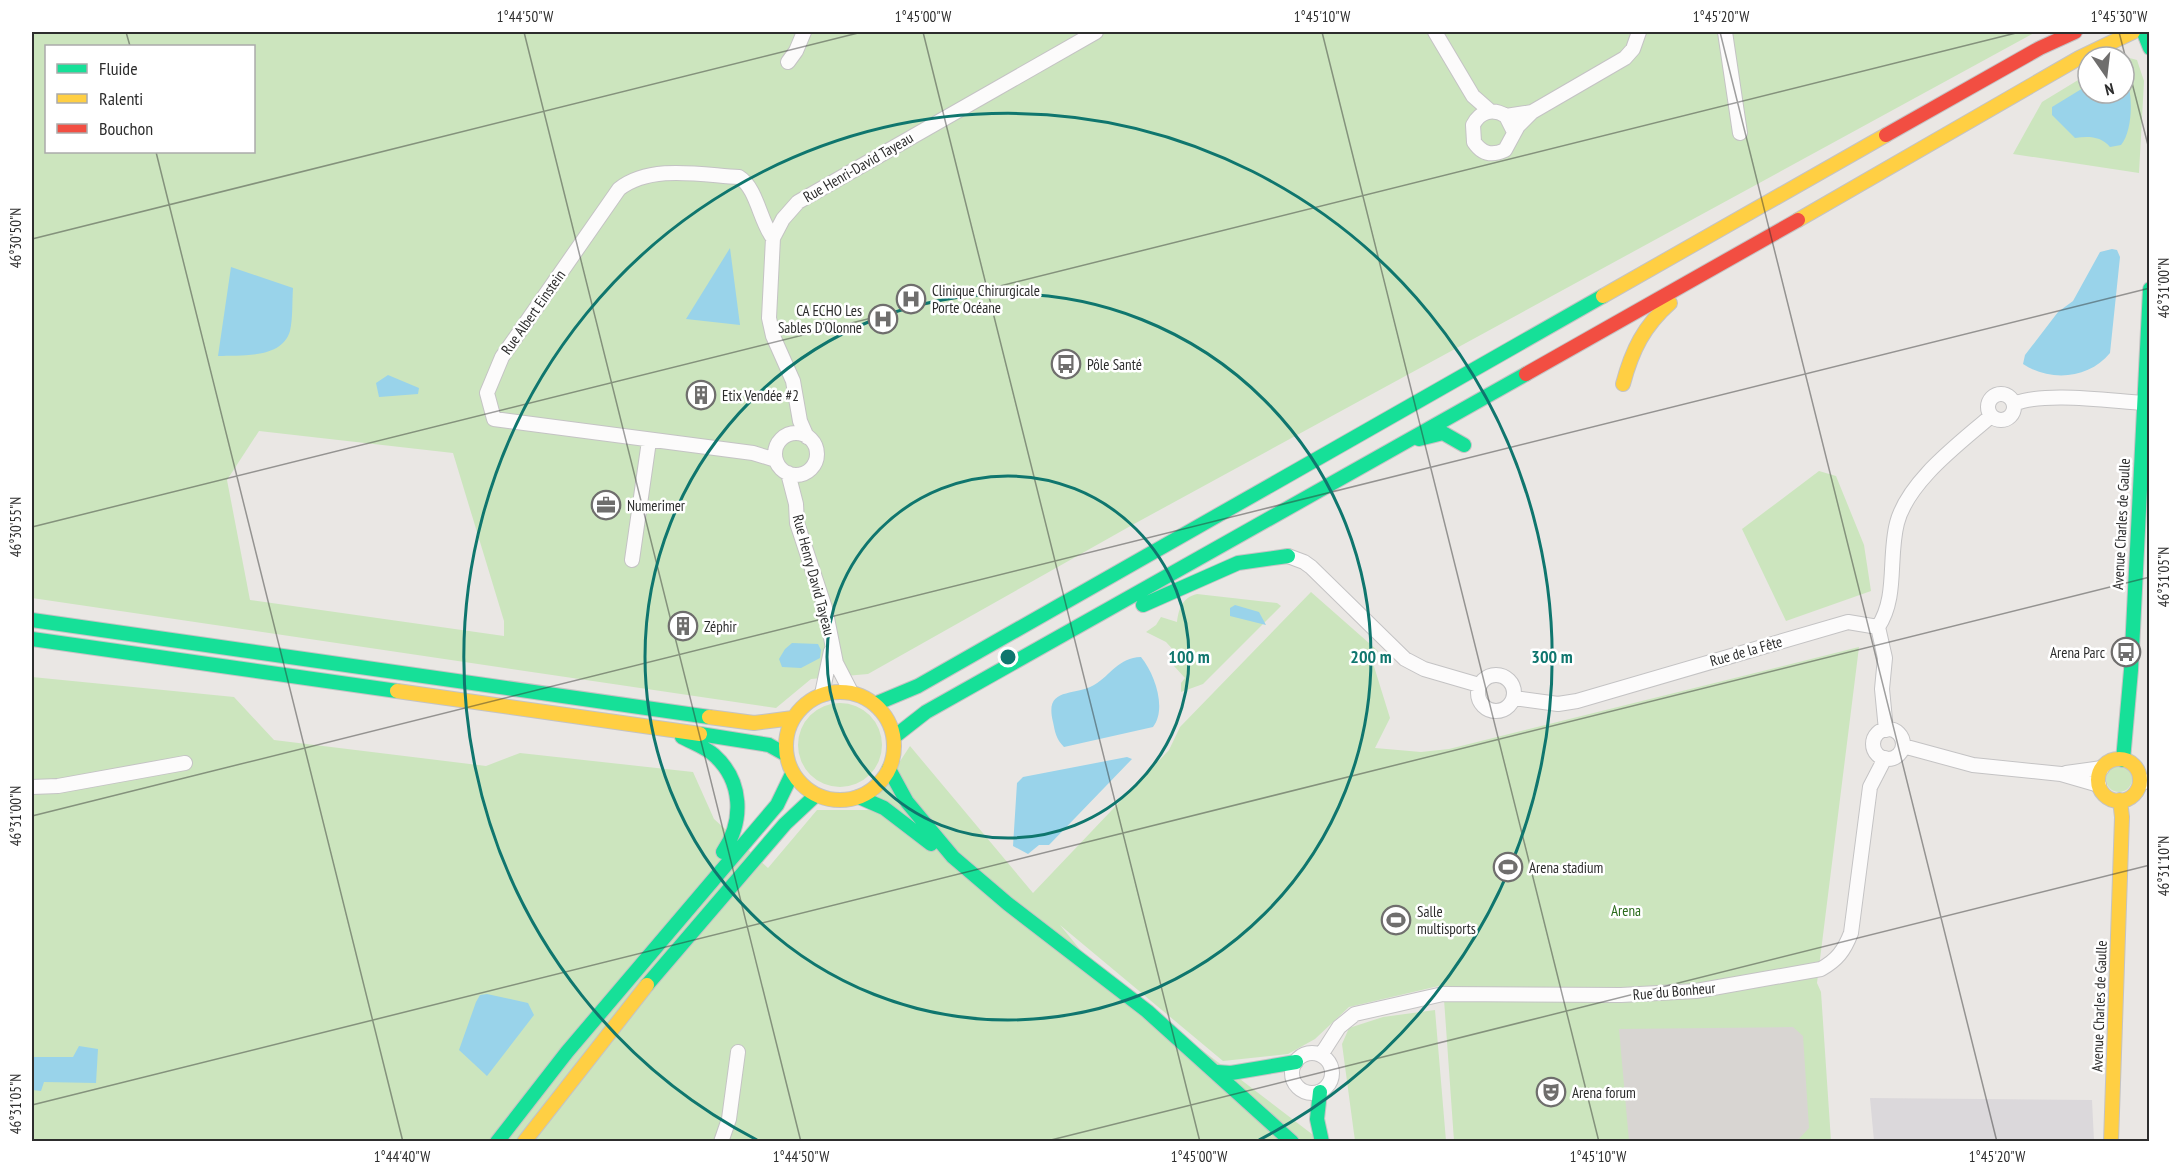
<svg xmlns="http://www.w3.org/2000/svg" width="2181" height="1173" viewBox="0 0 2181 1173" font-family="'PT Sans Narrow',sans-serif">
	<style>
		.industrial { fill: #dbd8db }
		.green { fill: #cce5be; fill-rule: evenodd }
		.plaza { fill: #d8d5d2 }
		.water { fill: #99d3ea }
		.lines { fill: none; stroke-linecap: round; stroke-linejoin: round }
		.street-casing { stroke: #c4c3c4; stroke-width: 16 }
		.fast-casing { stroke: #c4c3c4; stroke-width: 16 }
		.slow-casing { stroke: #c4c3c4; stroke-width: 16 }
		.jam-casing { stroke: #c4c3c4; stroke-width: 16 }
		.street { stroke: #fcfbfb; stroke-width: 14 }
		.fast { stroke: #16e098; stroke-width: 14 }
		.slow { stroke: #ffcf43; stroke-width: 14 }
		.jam { stroke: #f24e42; stroke-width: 14 }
		.ticks { fill: none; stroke: #2d2d2d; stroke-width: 1.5; stroke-opacity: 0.45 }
		.ring { fill: none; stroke: #0f766e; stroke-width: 3 }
		.labels { text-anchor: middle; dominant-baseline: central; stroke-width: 5; stroke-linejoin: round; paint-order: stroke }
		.street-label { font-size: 15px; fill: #2d2d2d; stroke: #fff }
		.poi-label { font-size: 15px; fill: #2d2d2d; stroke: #fff; text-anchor: start }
		.park-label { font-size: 15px; fill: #2b6b1c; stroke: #fff }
		.centre { fill: #0f766e; stroke: #fff; stroke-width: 3 }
		.ring-label { font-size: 18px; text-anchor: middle; font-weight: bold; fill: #0f766e; stroke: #fff; stroke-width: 5; stroke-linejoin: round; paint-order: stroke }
		.neatline { fill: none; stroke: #2d2d2d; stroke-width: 2 }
		.ticks-label { font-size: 15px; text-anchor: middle; fill: #2d2d2d }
	</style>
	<rect width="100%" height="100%" fill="#eae7e4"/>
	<path class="industrial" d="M1870,1098L2092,1100L2094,1141H1874Z"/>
	<path class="green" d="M32,32H2036L1134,524L868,674L811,679L776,708L32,598ZM46,46H254V152H46ZM259,431L453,453L504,621V636L250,600L227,480Z
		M2122,56L2137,60L2144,81L2139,173L2013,154L2042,102L2088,74V93H2124V57H2120Z
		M1819,471L1836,476L1864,545L1871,591L1786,621L1742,529Z
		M1311,592L1378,651L1372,660L1390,718L1375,748L1421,752L1449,749L1859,647L1817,983L1821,992L1831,1141H1454L1443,985L1349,1007L1315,1039L1288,1054L1223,1061L1060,925L1096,969L1321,1141H32V677L234,697L274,740L486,766L520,753L693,772L714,819L768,868L817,810H868L910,746L1033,893L1169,750L1180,727Z
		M1197,594L1277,603L1281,606L1203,684L1181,692V683L1185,678L1174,666L1177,654L1166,642L1146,632L1156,625L1161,617L1177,622C1179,608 1182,598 1197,594Z
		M798 745a42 42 0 1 1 84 0a42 42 0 1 1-84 0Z
		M2106 779a13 13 0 1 1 26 0a13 13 0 1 1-26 0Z
		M1435,1010L1446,1141H1355L1342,1044L1349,1028L1383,1017Z"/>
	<path class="plaza" d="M1793,1027L1803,1036L1809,1128L1797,1141H1629L1619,1029Z"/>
	<path class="water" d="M2124,74C2134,90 2133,131 2121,145L2110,147C2101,136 2088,136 2075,138L2052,115V107L2088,85V93H2124Z
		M730,248L740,325L686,319Z
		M2112,249L2117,250L2120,257L2110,353C2089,379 2050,382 2023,364L2025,355L2058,312L2073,301L2100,252Z
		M231,267L293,288C292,302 293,318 290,331C282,359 241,355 218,356Z
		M388,375L419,388L418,394L379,397L376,383Z
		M1235,605L1259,612L1266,625L1230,616V608Z
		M792,643L818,644L821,650L820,658L801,668L782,667L779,659L785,649Z
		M1141,657C1155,674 1167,709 1153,727L1064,747C1056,739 1055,732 1053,722C1044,686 1074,697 1094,685C1112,674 1118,658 1141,657Z
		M1127,757L1132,759L1049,845H1039L1028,854L1013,846L1017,783L1023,777Z
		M487,994L528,1003L534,1015L487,1076L459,1050L476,1002L480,995Z
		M79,1046L98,1049L96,1083L44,1082L41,1091L32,1090V1057H73Z"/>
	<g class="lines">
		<g class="street-casing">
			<path id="street" d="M1435,32L1473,96L1490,111
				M1725,32L1740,133
				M788,62L796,51L804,32
				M1532,112L1625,58L1633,49L1639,32
				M1506,116L1532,112L1518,126L1505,150C1492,156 1482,154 1474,142L1473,125C1480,111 1493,108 1506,116L1514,132
				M773,238C760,222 757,188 739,177C701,175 651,164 619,189L502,357L487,393L494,419L753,453L776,460
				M1988 407a13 13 0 1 1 26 0a13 13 0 1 1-26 0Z
				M2014,404C2044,391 2110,401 2144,403
				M775 454a21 21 0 1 1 42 0a21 21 0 1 1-42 0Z
				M807,437L800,421L793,381L773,336L769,318L773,238L783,219L798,202L1096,32
				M788,473L796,504L797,523L825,608L836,663L851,692
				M1288,556L1304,562L1311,567L1405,659L1424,669L1479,685
				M632,560L649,441
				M1878,627C1898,597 1888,558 1897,523C1908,481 1959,444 1991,416
				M1878,627L1885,658L1882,689L1886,730
				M1478 693a18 18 0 1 1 36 0a18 18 0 1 1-36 0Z
				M822,694L831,651
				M1514,698L1558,704L1577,701L1848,622L1878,627
				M1873 744a15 15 0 1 1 30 0a15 15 0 1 1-30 0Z
				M1903,746L1973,765L2061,774L2099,785
				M2066,773L2102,768
				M2140,781L2150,782
				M32,787L58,786L185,763
				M1292 1073a20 20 0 1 1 40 0a20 20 0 1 1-40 0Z
				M1321,1055L1339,1027L1355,1014L1443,994L1621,995L1696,991L1821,969C1837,960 1844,951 1851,933L1870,787L1885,758
				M721,1142L729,1119L738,1052"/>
		</g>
		<g class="fast-casing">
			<path id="fast" d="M2144,33L2150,48
				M1419,439L1443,433L1464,445
				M1143,605L1238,563L1288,556
				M32,620L709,717
				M32,639L397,691
				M875,704L918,686L1603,296
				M700,734L769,745L785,754
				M682,737C693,743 705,747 714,755C743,781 744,821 723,852
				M894,737L926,712L1526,374
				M2123,760L2131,670L2150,289
				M889,769L907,802L953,857L1008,904L1147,1011L1292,1142
				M859,797L884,808L931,844
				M647,985L785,824L816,795
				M1217,1072L1231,1073L1296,1062
				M1320,1092L1317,1119L1322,1142
				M497,1142L567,1052L777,805L792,774"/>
		</g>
		<g class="slow-casing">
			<path id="slow" d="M1798,220L2079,58L2133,32
				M1603,296L1886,135
				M1623,384C1632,350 1644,326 1670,303
				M397,691L700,734
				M786 746a54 54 0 1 1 108 0a54 54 0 1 1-108 0Z
				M709,717L754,723L793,718
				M2098 780a21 21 0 1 1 42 0a21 21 0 1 1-42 0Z
				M524,1142L647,985
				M2111,1142L2122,817L2120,800"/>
		</g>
		<g class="jam-casing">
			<path id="jam" d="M1886,135L2040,48L2075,32
				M1526,374L1798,220"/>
		</g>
		<use href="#street" class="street"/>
		<use href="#fast" class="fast"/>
		<use href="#slow" class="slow"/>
		<use href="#jam" class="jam"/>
	</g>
	<path class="ticks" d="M126,32L130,46M524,32L801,1142M923,32L1200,1142M1322,32L1599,1142M1720,32L1997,1142M2119,32L2150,153M156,152L403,1142M32,239L862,32M32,527L2020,32M32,816L2150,288M32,1105L2150,577M1043,1142L2150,865"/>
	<g class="ring">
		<circle cx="1008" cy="657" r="181"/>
		<circle cx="1008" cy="657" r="363"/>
		<path d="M757 1140A544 544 0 1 1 1259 1140"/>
	</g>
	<defs>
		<g id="hospital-ring" transform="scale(1.5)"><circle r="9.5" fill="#fff" stroke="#6f6e6d" stroke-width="1.5"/><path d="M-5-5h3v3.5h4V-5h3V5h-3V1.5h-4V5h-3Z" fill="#6f6e6d"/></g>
		<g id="bus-ring" transform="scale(1.5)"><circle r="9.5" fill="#fff" stroke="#6f6e6d" stroke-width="1.5"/><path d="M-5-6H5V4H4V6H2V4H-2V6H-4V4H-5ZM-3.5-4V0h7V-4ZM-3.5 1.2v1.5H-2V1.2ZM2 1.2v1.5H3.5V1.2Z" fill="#6f6e6d"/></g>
		<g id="building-ring" transform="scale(1.5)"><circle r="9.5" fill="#fff" stroke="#6f6e6d" stroke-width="1.5"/><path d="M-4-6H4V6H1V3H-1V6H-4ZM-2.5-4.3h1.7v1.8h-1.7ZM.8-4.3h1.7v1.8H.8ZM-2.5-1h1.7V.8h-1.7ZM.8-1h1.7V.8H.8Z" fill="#6f6e6d"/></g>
		<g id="office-ring" transform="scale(1.5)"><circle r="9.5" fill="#fff" stroke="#6f6e6d" stroke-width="1.5"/><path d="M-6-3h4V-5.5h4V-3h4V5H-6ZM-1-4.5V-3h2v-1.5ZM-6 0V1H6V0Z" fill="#6f6e6d"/></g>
		<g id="stadium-ring" transform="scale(1.5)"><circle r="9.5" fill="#fff" stroke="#6f6e6d" stroke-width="1.5"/><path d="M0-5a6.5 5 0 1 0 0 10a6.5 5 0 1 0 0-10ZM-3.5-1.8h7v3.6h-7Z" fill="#6f6e6d"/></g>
		<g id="theatre-ring" transform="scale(1.5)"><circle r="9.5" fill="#fff" stroke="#6f6e6d" stroke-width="1.5"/><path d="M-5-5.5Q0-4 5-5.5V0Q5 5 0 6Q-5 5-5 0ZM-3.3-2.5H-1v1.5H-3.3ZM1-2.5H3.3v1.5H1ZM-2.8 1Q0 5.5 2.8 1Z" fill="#6f6e6d"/></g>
	</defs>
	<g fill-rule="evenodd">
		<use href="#hospital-ring" x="911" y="299"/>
		<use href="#hospital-ring" x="883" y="319"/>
		<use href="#bus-ring" x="1066" y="364"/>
		<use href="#building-ring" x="701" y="395"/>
		<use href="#office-ring" x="606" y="505"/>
		<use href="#building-ring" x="683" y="626"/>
		<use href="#bus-ring" x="2126" y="652"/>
		<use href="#stadium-ring" x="1508" y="867"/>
		<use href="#stadium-ring" x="1396" y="920"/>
		<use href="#theatre-ring" x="1551" y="1092"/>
	</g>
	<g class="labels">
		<g class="street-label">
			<text transform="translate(858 167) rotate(-30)">Rue Henri-David Tayeau</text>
			<text transform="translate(533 312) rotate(-55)">Rue Albert Einstein</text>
			<text transform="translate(2121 524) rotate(-87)">Avenue Charles de Gaulle</text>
			<text transform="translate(814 575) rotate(75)">Rue Henry David Tayeau</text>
			<text transform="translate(1746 651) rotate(-16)">Rue de la Fête</text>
			<text transform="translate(1674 991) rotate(-5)">Rue du Bonheur</text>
			<text transform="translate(2099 1006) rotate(-88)">Avenue Charles de Gaulle</text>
		</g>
		<g class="poi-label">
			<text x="932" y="290">Clinique Chirurgicale<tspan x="932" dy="17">Porte Océane</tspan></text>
			<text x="862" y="310" text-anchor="end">CA ECHO Les<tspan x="862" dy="17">Sables D'Olonne</tspan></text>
			<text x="1087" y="364">Pôle Santé</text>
			<text x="722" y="395">Etix Vendée #2</text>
			<text x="627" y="505">Numerimer</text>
			<text x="704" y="626">Zéphir</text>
			<text x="2105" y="652" text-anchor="end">Arena Parc</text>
			<text x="1529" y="867">Arena stadium</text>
			<text x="1417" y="911">Salle<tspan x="1417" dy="17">multisports</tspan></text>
			<text x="1572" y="1092">Arena forum</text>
		</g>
		<g class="park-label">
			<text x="1626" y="910">Arena</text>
		</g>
	</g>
	<circle cx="1008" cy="657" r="9" class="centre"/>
	<g class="ring-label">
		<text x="1189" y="663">100 m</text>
		<text x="1371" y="663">200 m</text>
		<text x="1552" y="663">300 m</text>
	</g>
	<rect width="2181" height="1173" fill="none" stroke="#ffffff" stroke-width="66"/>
	<rect x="45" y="45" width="210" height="108" fill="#ffffff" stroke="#ababab" stroke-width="1.5"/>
	<rect x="57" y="64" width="30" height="9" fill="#16e098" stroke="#ababab" stroke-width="1.5"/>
	<text x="99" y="75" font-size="18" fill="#2d2d2d">Fluide</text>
	<rect x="57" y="94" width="30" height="9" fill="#ffcf43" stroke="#ababab" stroke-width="1.5"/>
	<text x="99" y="105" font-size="18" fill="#2d2d2d">Ralenti</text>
	<rect x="57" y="124" width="30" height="9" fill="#f24e42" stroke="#ababab" stroke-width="1.5"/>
	<text x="99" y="135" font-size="18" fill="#2d2d2d">Bouchon</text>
	<g transform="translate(2106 75) rotate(166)"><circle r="28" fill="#ffffff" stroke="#ababab" stroke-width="1.5"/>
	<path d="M0-4.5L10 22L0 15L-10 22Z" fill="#6f6e6d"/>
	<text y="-9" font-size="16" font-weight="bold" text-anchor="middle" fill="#2d2d2d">N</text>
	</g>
	<rect x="33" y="33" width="2115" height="1107" class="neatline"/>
	<g class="ticks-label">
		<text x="525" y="22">1°44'50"W</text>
		<text x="923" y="22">1°45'00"W</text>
		<text x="1322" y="22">1°45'10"W</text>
		<text x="1721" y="22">1°45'20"W</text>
		<text x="2119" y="22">1°45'30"W</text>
		<text transform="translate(16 238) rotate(-90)" y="5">46°30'50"N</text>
		<text transform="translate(2164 288) rotate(-90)" y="5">46°31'00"N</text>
		<text transform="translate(16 527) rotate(-90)" y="5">46°30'55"N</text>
		<text transform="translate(2164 577) rotate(-90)" y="5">46°31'05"N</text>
		<text transform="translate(16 816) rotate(-90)" y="5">46°31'00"N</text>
		<text transform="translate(2164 866) rotate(-90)" y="5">46°31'10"N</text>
		<text transform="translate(16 1104) rotate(-90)" y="5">46°31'05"N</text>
		<text x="402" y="1162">1°44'40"W</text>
		<text x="801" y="1162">1°44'50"W</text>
		<text x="1199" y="1162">1°45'00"W</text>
		<text x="1598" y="1162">1°45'10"W</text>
		<text x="1997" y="1162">1°45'20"W</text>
	</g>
</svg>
